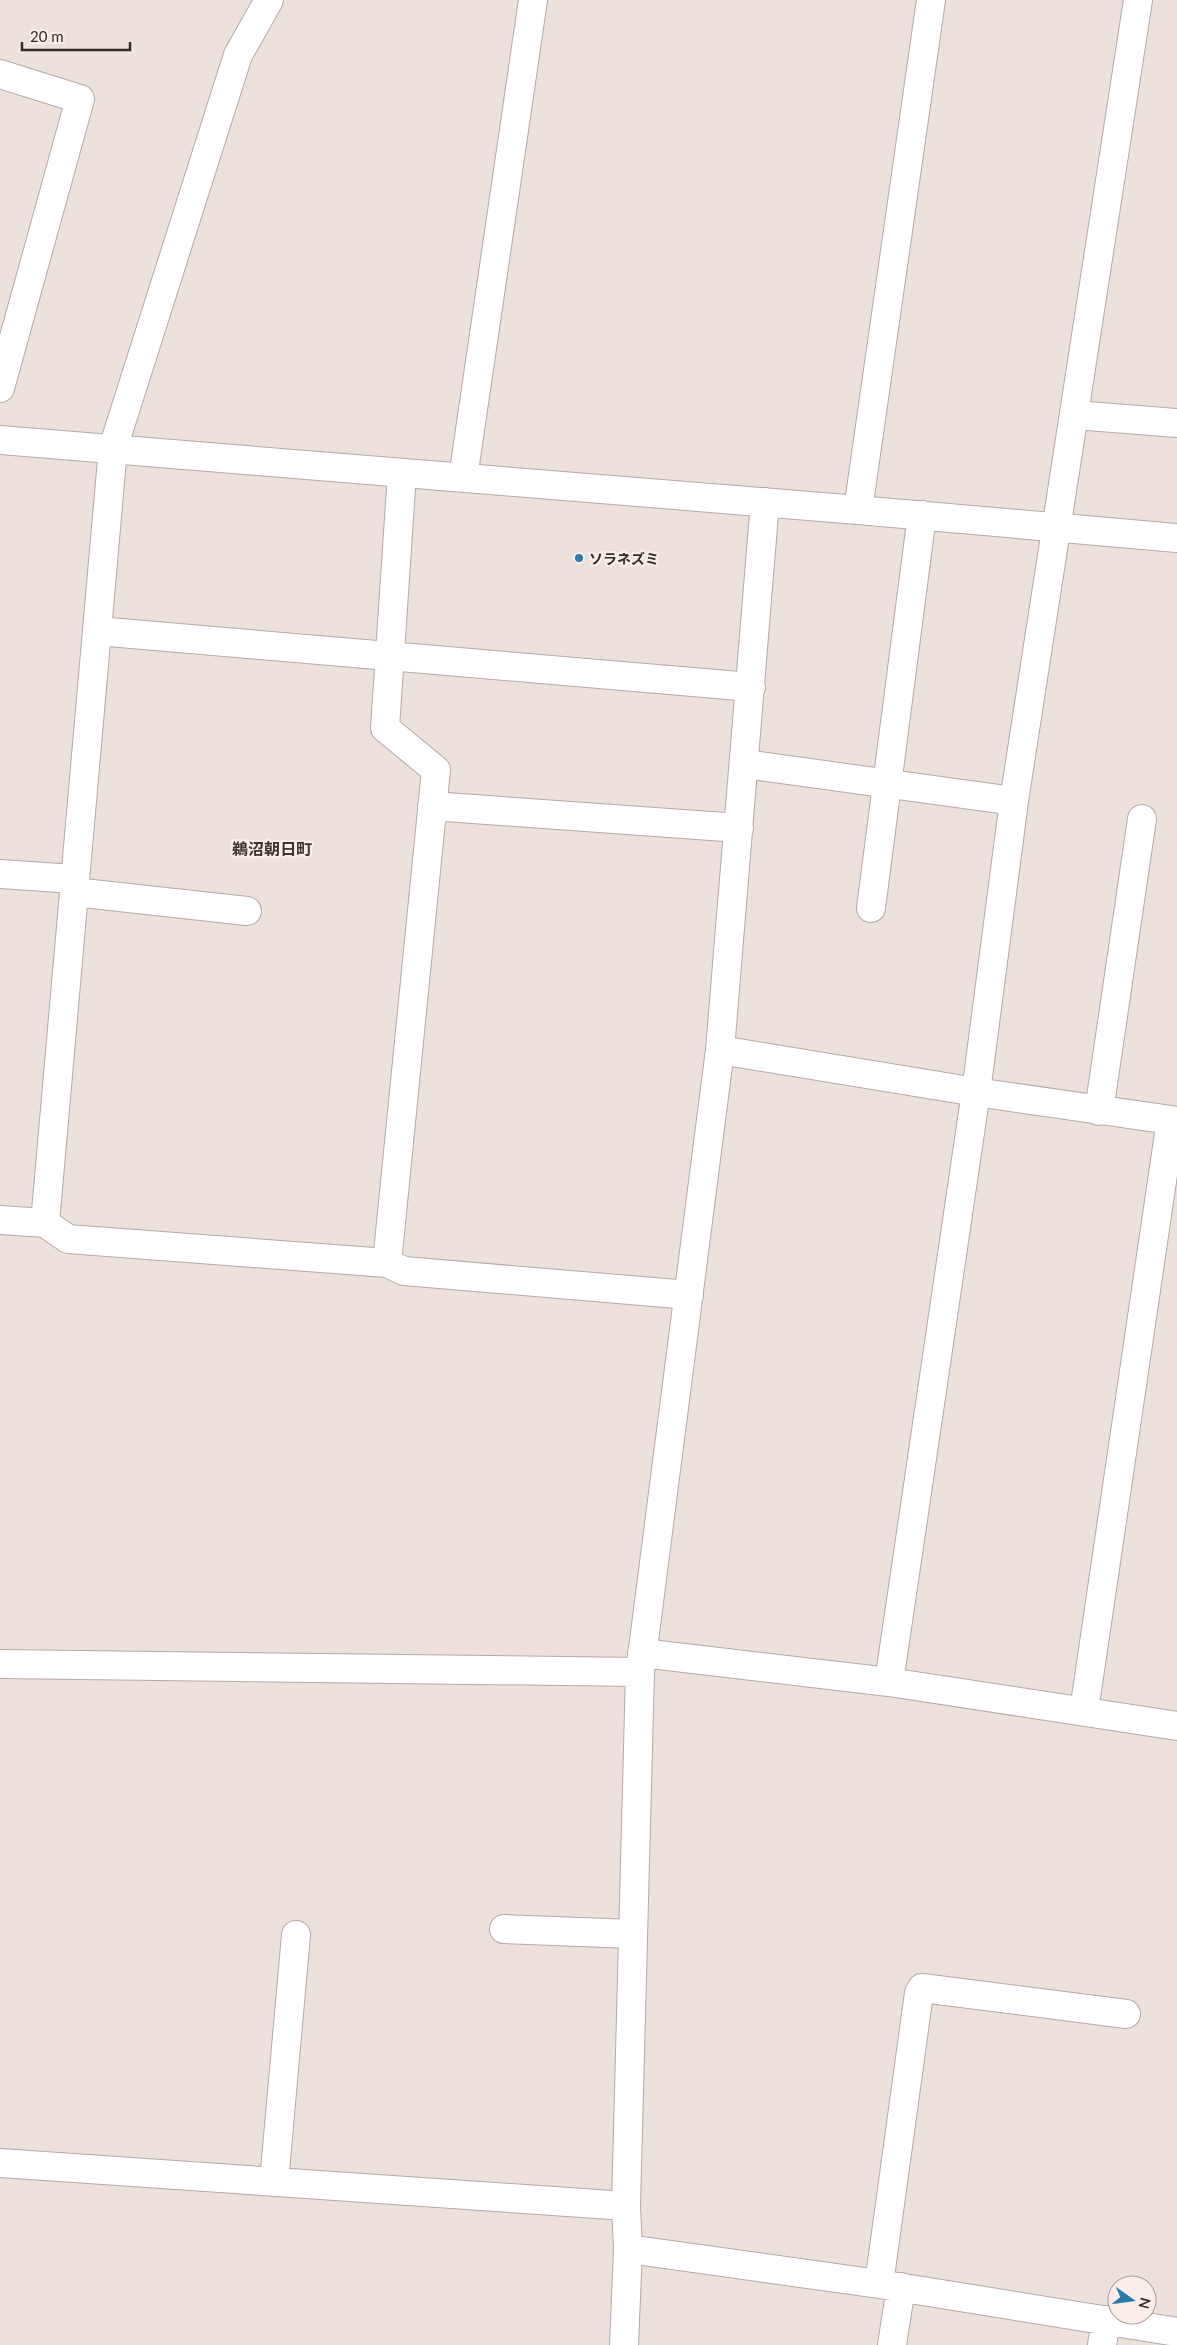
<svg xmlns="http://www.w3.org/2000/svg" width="1177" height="2345" viewBox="0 0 1177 2345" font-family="Lato,'Noto Sans JP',sans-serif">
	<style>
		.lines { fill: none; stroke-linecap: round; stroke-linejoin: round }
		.minor-casing { stroke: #b5a9a5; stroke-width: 30 }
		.minor { stroke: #fff; stroke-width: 28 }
		.poi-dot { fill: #2c79ac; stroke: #fbeee9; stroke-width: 2 }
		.labels { text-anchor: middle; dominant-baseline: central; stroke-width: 4.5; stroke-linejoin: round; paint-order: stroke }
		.poi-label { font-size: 14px; font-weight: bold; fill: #312c2a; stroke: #fbeee9; text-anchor: start }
		.quarter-label { font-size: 16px; font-weight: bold; fill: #3d3430; stroke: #fbeee9 }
	</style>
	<rect width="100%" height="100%" fill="#ede1dc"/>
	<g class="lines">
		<g class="minor-casing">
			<path id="minor" d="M0,74L80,99L0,388
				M1075,415L1177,423
				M0,440L858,510L1177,538
				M463,478L533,0
				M858,510L931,0
				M97,631L751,687
				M744,764L1014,801
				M432,806L739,828
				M0,874L74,879
				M74,892L247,911
				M871,908L922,515
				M720,1050L976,1092L1177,1121
				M1099,1111L1142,819
				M0,1220L45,1223L113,448L238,55L269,0
				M45,1223L68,1239L387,1263L436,770L385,728L402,473
				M387,1263L404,1271L689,1295
				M642,1653L889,1682L1177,1726
				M0,1664L640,1672
				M889,1682L976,1092L1014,801L1138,0
				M1084,1711L1171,1120
				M504,1929L633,1934
				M0,2163L626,2206
				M274,2182L296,1935
				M628,2249L879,2284L1177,2332
				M879,2284L919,1993L922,1988L1126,2014
				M624,2345L628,2249L626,2206L640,1672L720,1050L765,502
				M892,2345L901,2287
				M1102,2345L1106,2320"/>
		</g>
		<use href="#minor" class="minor"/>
	</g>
	<circle class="poi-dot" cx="579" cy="558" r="5"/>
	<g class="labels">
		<g class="poi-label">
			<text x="589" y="558">ソラネズミ</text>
		</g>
		<g class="quarter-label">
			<text x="272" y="848">鵜沼朝日町</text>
		</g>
	</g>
	<g transform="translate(1132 2300) rotate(104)"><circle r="24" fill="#fbeee9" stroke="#aaa09d"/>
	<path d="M0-4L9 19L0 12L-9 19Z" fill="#2c79ac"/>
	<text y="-8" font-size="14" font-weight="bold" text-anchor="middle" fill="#312c2a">N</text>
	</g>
	<path d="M22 42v8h108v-8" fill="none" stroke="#312c2a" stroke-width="2.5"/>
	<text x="30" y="42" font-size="15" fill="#312c2a" stroke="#fbeee9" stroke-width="4" paint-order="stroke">20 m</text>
</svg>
